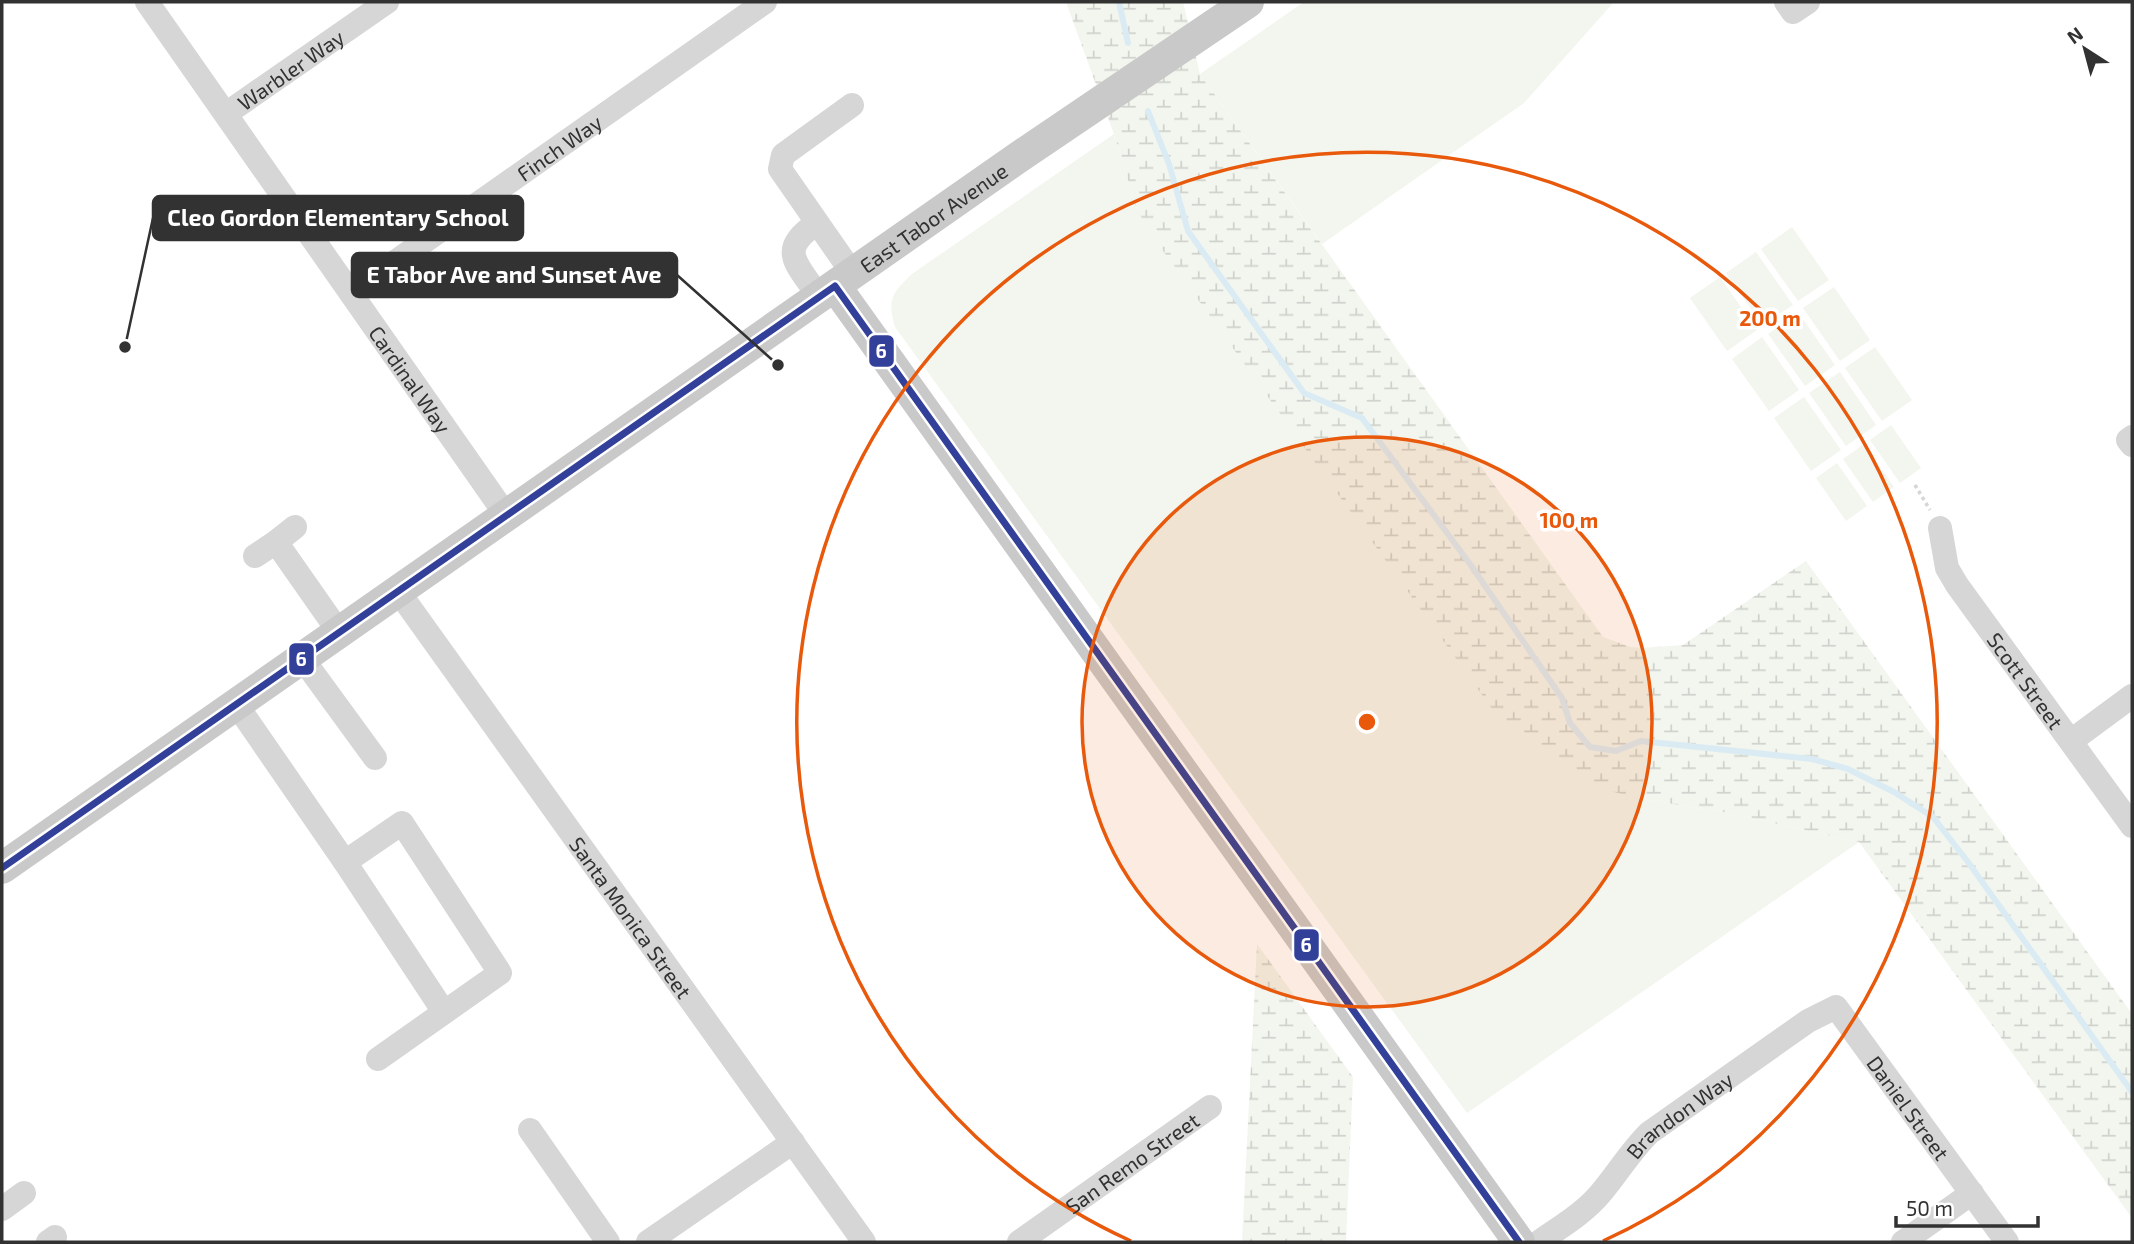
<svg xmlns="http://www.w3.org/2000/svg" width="2134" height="1244" viewBox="0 0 2134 1244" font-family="'Exo 2',sans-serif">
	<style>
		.green { fill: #f2f6ee }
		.wetland { fill: url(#wetland-marsh) }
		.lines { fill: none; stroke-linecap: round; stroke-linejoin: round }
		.stream { stroke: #dbebf4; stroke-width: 6 }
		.path { stroke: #d6d6d6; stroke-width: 3.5; stroke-dasharray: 3.5 3.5; stroke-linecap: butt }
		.minor { stroke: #d6d6d6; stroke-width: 24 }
		.major { stroke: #c9c9c9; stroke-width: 32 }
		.bus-1-casing { stroke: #fff; stroke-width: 12 }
		.bus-1 { stroke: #324099; stroke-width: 7 }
		.ring { fill: none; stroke: #e8590c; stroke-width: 3.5 }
		.labels { text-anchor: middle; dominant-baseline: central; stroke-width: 7; stroke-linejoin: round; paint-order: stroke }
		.street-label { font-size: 21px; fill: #323232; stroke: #fff }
		.centre { fill: #e8590c; stroke: #fff; stroke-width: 3.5 }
		.ring-label { font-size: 21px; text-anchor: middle; font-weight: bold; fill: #e8590c; stroke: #fff; stroke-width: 7; stroke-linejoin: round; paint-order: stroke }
		.leader { fill: none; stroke: #323232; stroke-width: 2.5 }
		.callout-dot { fill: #323232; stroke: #fff; stroke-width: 2.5 }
		.callout { fill: #323232; stroke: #323232; stroke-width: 2.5 }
		.callout-label { font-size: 23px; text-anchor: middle; font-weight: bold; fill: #fff }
		.line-badge { stroke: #fff; stroke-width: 2.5 }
		.badge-label { font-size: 19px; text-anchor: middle; font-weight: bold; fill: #fff }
	</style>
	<defs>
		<pattern id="wetland-marsh" width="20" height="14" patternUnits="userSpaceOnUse" patternTransform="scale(1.75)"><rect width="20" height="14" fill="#f2f6ee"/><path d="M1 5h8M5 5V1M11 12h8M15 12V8" fill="none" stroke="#d0d3cd"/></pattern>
	</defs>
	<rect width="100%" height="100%" fill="#fff"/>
	<path class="green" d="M1304,2H1614L1524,103L1322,244L1200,74Z
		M1114,134L1137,210L1642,799L1723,812L1859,842L1467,1113L895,327C887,299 892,293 912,274Z
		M1792,227L1829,280L1798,301L1761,249Z
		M1756,252L1793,305L1763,326L1726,273Z
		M1720,277L1757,330L1727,351L1690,298Z
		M1834,287L1870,340L1840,361L1803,308Z
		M1798,312L1835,365L1805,386L1768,334Z
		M1762,337L1799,390L1769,411L1732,359Z
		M1875,347L1912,400L1882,421L1845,368Z
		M1840,372L1876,425L1846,446L1809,393Z
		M1804,397L1841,450L1811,471L1774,418Z
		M1891,425L1921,468L1900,483L1870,440Z
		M1864,444L1894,487L1873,502L1843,459Z
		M1837,463L1867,506L1846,521L1816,478Z"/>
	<path class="wetland" d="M1066,2H1183L1200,74L1603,637L1630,647L1642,648L1683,645L1806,561L2132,1014V1218L1859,842L1723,812L1642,799L1610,791L1548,759L1498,717L1156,241L1137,210L1114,134Z
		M1257,944L1353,1077L1346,1242H1242Z"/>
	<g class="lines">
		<path class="stream" d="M1119,2L1128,43
			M1148,111L1169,164L1188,231L1304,393L1362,418L1470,564L1562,698L1570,723L1590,747L1616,751L1641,741L1812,759L1848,769L1894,792L1933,817L1968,862L2132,1092"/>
		<path class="path" d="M1915,485L1930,510"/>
		<g class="minor">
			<path id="s1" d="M147,2L506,515"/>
			<path d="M1786,2L1793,12L1808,2"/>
			<path d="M852,105L783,155L780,169L853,274"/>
			<path id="s2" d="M227,113L387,2"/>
			<path d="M817,223C776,251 797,263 819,297"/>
			<path id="s3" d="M351,293L765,2"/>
			<path d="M2132,437L2128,440L2132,445"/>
			<path id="s4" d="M1940,528L1947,568L1957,585L2132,826"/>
			<path d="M276,542L295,527"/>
			<path d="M255,556L276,542L339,632"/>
			<path id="s5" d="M398,591L864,1242"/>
			<path d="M302,658L375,758"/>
			<path d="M236,704L345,862L402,823L500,973L378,1059"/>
			<path d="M2071,741L2132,696"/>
			<path d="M345,862L444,1012"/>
			<path d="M530,1130L608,1242"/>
			<path d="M2,1209L24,1193"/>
			<path d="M48,1242L55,1237"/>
			<path d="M648,1242L793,1142"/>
			<path id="s6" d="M1019,1242L1210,1107"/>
			<path id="s7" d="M1539,1242C1560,1227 1583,1214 1600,1194C1617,1174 1630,1152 1649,1133L1808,1021L1836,1007L2007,1242"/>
			<path d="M1903,1242L1972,1193"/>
		</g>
		<g class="major">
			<path d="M835,286L1519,1242"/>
			<path id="s8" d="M2,868L1016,159L1248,2"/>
		</g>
		<g class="bus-1-casing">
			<path id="bus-1" d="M2,868L835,286L1519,1242"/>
		</g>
		<use href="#bus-1" class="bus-1"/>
	</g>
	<circle cx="1367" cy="722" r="285" fill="#e8590c" fill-opacity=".12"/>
	<g class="ring">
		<circle cx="1367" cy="722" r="285"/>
		<path d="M1131 1241A570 570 0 1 1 1603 1241"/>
	</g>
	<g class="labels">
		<g class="street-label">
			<text stroke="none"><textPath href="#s2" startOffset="77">Warbler Way</textPath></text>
			<text stroke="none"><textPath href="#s3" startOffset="254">Finch Way</textPath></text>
			<text stroke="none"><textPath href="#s8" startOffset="1136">East Tabor Avenue</textPath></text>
			<text stroke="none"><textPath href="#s1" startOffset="460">Cardinal Way</textPath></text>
			<text stroke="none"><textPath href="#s4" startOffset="178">Scott Street</textPath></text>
			<text stroke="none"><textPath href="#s5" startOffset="401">Santa Monica Street</textPath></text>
			<text stroke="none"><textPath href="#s7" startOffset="506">Daniel Street</textPath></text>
			<text stroke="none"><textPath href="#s7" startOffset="191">Brandon Way</textPath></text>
			<text stroke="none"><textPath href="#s6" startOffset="138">San Remo Street</textPath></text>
		</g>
	</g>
	<circle cx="1367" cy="722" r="10" class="centre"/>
	<g class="ring-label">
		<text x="1770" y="326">200 m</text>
		<text x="1569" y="528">100 m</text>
	</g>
	<path class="leader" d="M125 347L153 218M778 365L677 275"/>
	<g class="callout-dot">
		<circle cx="125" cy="347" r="7"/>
		<circle cx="778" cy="365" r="7"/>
	</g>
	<g class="callout">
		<rect x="153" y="196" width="370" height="44" rx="7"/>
		<rect x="352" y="253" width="325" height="44" rx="7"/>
	</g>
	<g class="callout-label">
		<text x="338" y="226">Cleo Gordon Elementary School</text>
		<text x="514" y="283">E Tabor Ave and Sunset Ave</text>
	</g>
	<g class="line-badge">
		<rect x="868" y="334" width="27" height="34" rx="7" fill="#324099"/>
		<rect x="288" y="642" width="27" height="34" rx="7" fill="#324099"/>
		<rect x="1293" y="928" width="27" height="34" rx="7" fill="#324099"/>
	</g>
	<g class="badge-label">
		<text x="881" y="358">6</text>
		<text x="301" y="666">6</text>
		<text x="1306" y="952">6</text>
	</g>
	<rect width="2134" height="1244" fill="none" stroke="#323232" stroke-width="7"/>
	<g transform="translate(2085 49) rotate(324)" stroke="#ffffff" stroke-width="5" paint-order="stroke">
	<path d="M0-5L12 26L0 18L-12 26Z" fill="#323232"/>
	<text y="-10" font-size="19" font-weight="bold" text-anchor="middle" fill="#323232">N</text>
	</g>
	<path d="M1896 1216v10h142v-10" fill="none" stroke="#323232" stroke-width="3.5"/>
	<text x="1906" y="1216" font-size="21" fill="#323232" stroke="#ffffff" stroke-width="5" paint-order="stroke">50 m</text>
</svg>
